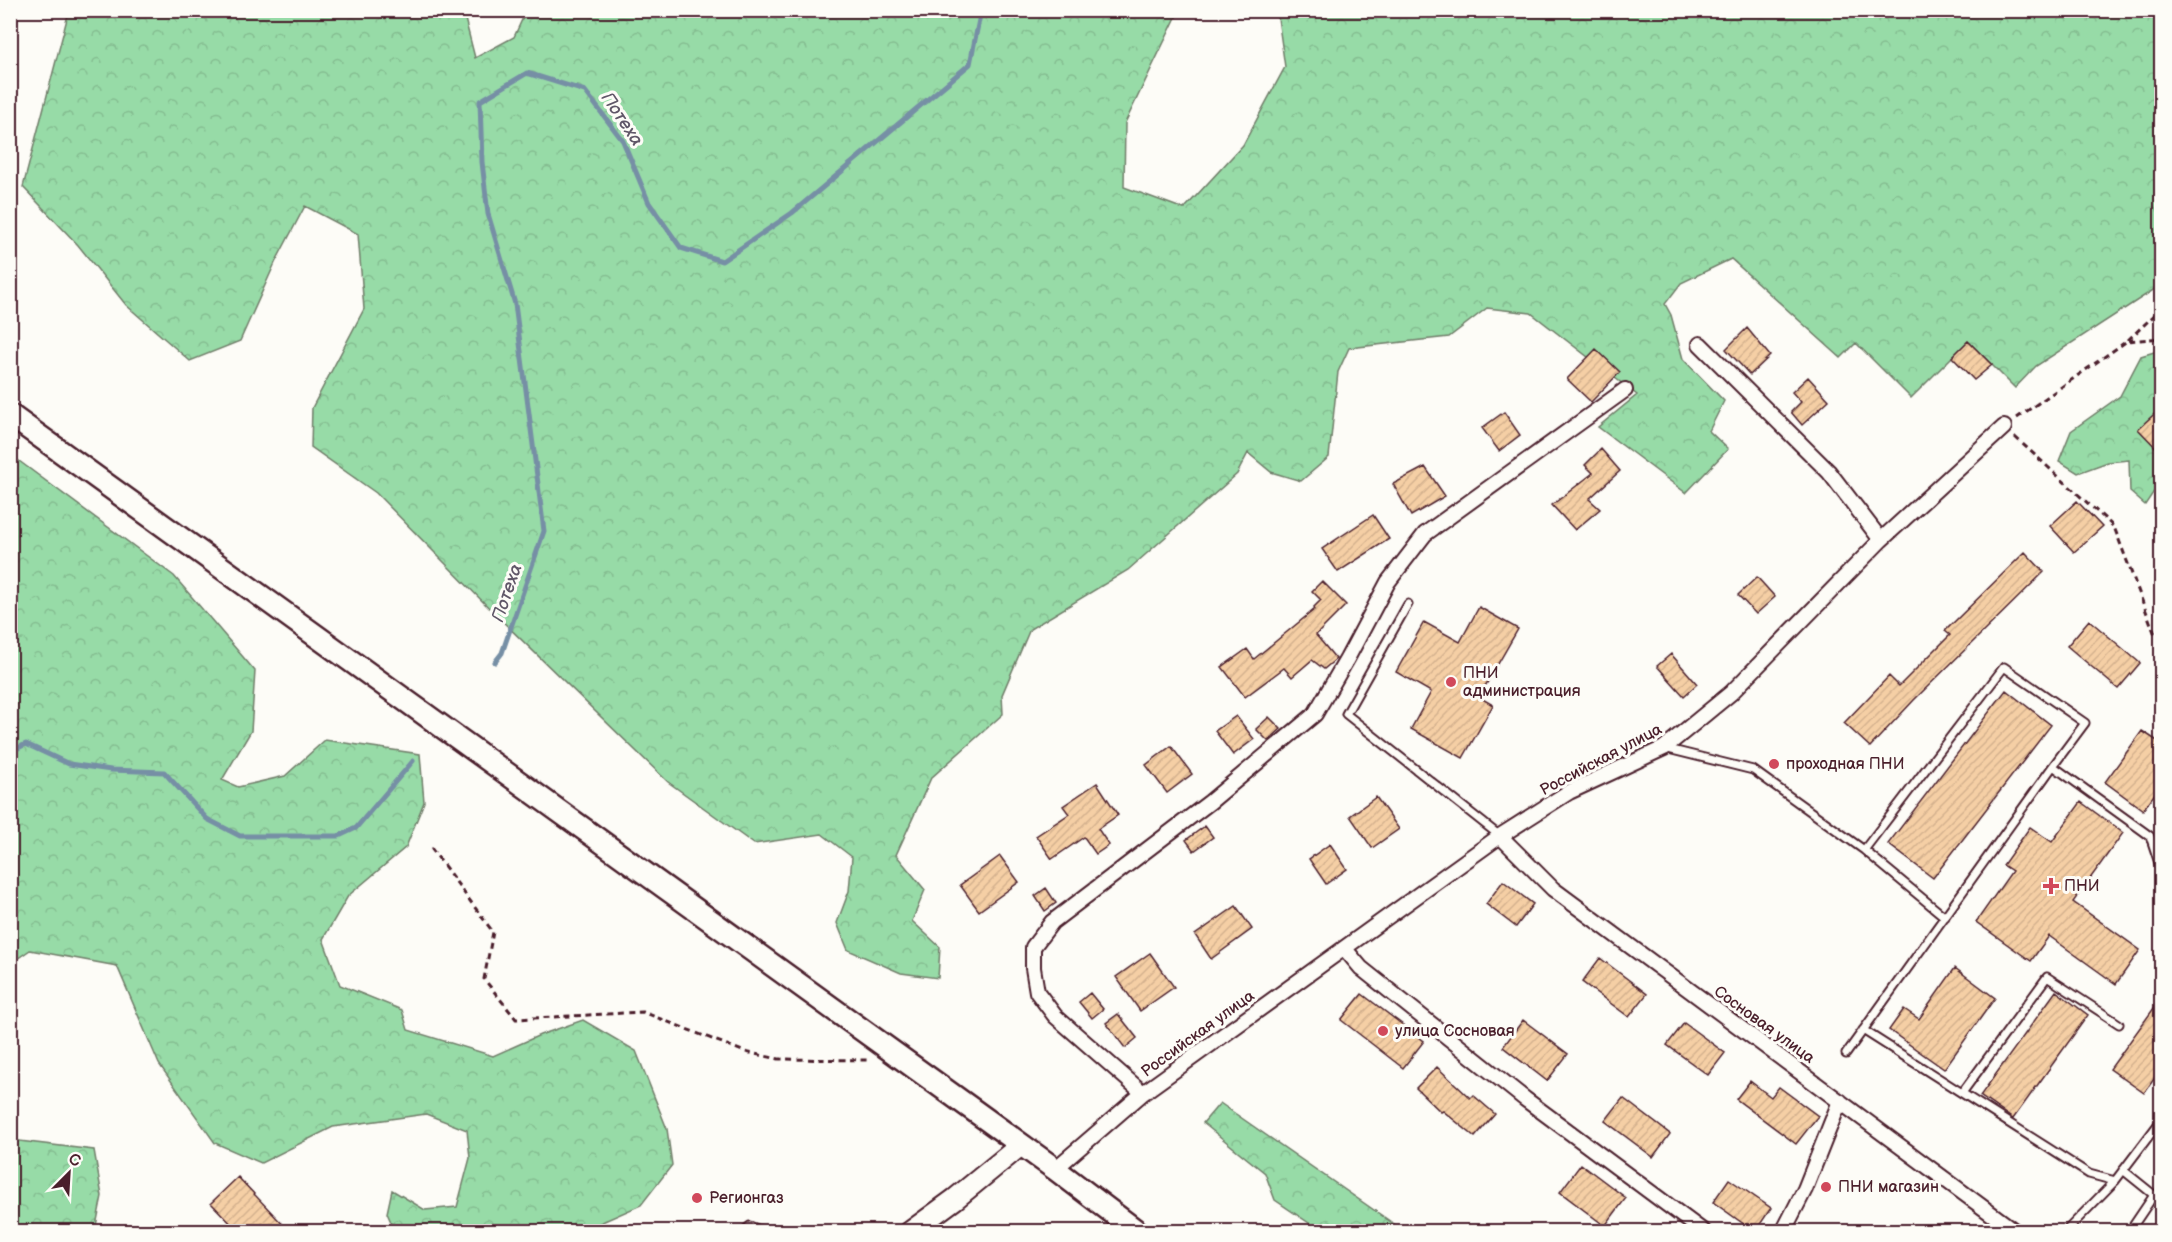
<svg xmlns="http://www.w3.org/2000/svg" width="2172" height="1242" viewBox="0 0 2172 1242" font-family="'Balsamiq Sans',sans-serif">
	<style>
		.forest { fill: url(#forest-crowns); stroke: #707d69; stroke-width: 1.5 }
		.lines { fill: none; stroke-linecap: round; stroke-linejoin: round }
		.stream { stroke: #768fa5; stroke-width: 5 }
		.building { fill: url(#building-hatch); stroke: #4a1f2b; stroke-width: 1.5 }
		.lane-casing { stroke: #4a1f2b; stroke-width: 11 }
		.street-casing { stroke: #4a1f2b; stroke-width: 18 }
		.secondary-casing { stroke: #4a1f2b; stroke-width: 24 }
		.primary-casing { stroke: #4a1f2b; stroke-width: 26 }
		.path { stroke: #4a1f2b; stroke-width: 3; stroke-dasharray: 6 4.5; stroke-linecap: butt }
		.lane { stroke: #fdfcf7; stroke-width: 7 }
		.street { stroke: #fdfcf7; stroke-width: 14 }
		.secondary { stroke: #fdfcf7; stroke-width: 20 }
		.primary { stroke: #fdfcf7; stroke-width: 21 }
		.poi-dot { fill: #d1495b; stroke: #fdfcf7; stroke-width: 2 }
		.labels { text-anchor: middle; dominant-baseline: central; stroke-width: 6; stroke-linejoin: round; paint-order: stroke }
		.poi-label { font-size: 16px; fill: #4a1f2b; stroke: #fdfcf7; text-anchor: start }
		.street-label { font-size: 16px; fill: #4a1f2b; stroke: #fdfcf7 }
		.water-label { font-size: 18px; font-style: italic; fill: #605768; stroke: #fdfcf7 }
	</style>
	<defs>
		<pattern id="forest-crowns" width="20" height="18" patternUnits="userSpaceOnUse" patternTransform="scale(1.5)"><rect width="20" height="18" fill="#97dba7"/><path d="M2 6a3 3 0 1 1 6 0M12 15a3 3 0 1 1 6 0" fill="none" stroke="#84bc90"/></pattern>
		<pattern id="building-hatch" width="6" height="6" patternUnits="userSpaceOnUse" patternTransform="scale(1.5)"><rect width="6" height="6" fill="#f5cfa5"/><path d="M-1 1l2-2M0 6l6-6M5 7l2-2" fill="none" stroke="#d4b18e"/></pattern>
	</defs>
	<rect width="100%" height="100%" fill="#fdfcf7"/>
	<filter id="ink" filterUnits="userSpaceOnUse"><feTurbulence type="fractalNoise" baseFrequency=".0167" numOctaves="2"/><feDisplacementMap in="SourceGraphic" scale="12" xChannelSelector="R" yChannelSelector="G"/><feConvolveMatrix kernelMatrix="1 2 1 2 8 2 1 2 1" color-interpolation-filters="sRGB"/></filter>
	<g filter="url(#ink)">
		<path class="forest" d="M69,11H463L475,58L514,37L526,11H1179L1125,123L1124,187L1184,209L1243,145L1285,67L1277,11H2161V285L2036,366L2015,388L1968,341L1911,398L1856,343L1841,358L1731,259L1681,283L1665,304L1671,315L1683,359L1724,401L1709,431L1728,449L1686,493L1598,427L1637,395L1531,313L1487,308L1449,337L1349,348L1338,372L1329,457L1301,481L1271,472L1248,453L1237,474L1128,570L1030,629L1002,695L1003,714L931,778L896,855L925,890L912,921L940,947L938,978L901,973L848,950L837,923L849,891L852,857L822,834L754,844L668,782L496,615L376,493L311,447L312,408L364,309L358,234L305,206L275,263L240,341L190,361L126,305L78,245L23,187Z
			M2161,350V481L2145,505L2130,492L2129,460L2108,462L2078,473L2059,461L2071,431L2120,396L2141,356Z
			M11,455L174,576L255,671L251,731L222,780L238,787L285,776L325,740L420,754L424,802L406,847L348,896L323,939L340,985L402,1010L408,1030L493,1056L540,1035L583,1020L636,1051L667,1129L672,1165L641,1205L582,1231H395L387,1213L392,1190L425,1210L457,1207L470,1158L467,1130L426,1114L333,1127L261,1163L215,1143L159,1064L117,966L30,950L11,963Z
			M1220,1103L1404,1231H1321L1275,1200L1265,1173L1203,1123Z
			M11,1140L94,1150L102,1196L95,1231H11Z"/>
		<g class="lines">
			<path class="stream" d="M495,662L502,653L544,531L515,304L488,214L482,162L480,101L527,73L585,91L623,141L649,203L681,248L722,261L792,213L970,64L981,10
				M10,752L26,744L69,764L111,770L164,772L207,819L240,836H339L356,828L413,761"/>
		</g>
		<path class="building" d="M1747,328L1770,356L1750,375L1726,349Z
			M1968,341L1992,365L1974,380L1952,357Z
			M1596,349L1620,372L1591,402L1567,379Z
			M1808,377L1829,400L1802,425L1791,412L1801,402L1792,392Z
			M2162,407V454L2138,429Z
			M1504,412L1520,435L1499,451L1482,428Z
			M1601,449L1620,471L1589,499L1600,509L1575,530L1552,505L1593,473L1585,465Z
			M1425,467L1445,496L1411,516L1393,484Z
			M2077,501L2102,527L2074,552L2050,526Z
			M1373,515L1389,539L1338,572L1322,549Z
			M2025,552L2044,572L1914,700L1870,747L1844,723L1889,676L1899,686L1950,635L1945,631Z
			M1757,577L1775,597L1756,614L1738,595Z
			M1322,581L1346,605L1316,635L1336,659L1324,669L1312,660L1292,677L1284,668L1245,697L1222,667L1247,649L1254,659L1315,609L1314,607L1321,600L1312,591Z
			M1479,607L1518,629L1479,697L1493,705L1463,758L1411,729L1431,692L1396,672L1424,622L1460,642Z
			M2089,620L2140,663L2118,689L2067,646Z
			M1671,654L1697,684L1684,696L1657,666Z
			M2006,690L2051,725L1933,878L1888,844Z
			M1236,716L1254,739L1233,755L1215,731Z
			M1269,717L1281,729L1268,741L1256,729Z
			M2142,731L2162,744V784L2143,810L2105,782Z
			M1171,746L1192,774L1167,793L1146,765Z
			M1097,783L1118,815L1098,829L1109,845L1096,854L1084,837L1052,859L1036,836L1069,814L1063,806Z
			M1376,797L1399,829L1372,848L1350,816Z
			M2081,802L2123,833L2073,902L2140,950L2116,984L2049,936L2031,961L1976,922L2012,871L2003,865L2030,827L2052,842Z
			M1205,826L1213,837L1194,851L1186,840Z
			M1330,844L1347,869L1326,884L1309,859Z
			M1000,856L1019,882L979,911L960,885Z
			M1503,881L1533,904L1516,927L1486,904Z
			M1046,888L1056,903L1045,911L1035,896Z
			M1236,906L1252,929L1211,959L1195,935Z
			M1150,953L1174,987L1140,1011L1116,977Z
			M1600,958L1647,994L1629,1017L1582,982Z
			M1955,968L1995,998L1944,1069L1889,1030L1904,1009L1919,1019Z
			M2056,991L2088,1015L2013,1119L1980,1096Z
			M1090,993L1103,1009L1092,1018L1079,1002Z
			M1362,994L1424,1041L1403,1068L1341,1020Z
			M2162,997V1068L2144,1093L2110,1069Z
			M1118,1014L1137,1038L1125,1048L1106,1023Z
			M1523,1020L1568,1054L1547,1081L1503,1047Z
			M1684,1023L1725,1053L1708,1075L1667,1045Z
			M1437,1067L1470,1098L1473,1095L1495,1114L1475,1137L1443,1111L1441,1112L1416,1088Z
			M1750,1081L1771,1097L1779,1087L1818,1116L1796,1144L1736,1099Z
			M1623,1098L1670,1134L1653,1157L1605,1121Z
			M1581,1164L1626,1198L1605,1226L1560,1192Z
			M238,1177L290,1232H239L211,1203Z
			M1729,1179L1771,1208L1755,1232L1713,1202Z"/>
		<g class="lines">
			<g class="lane-casing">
				<path id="lane" d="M1408,604L1346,714L1500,836
					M1664,748L1753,770L1864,850L1945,917
					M1864,850L2004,667L2085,723L2053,766L2150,836L2162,872
					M1863,1030L2089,1174L2115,1181
					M1846,1054L2053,766
					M1962,1093L2047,977L2119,1024
					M2123,1170L2154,1195L2129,1232
					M743,1232L750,1226L765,1232
					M2065,1232L2115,1181L2162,1119"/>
			</g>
			<g class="street-casing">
				<path id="street" d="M1700,344L1829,472L1881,540
					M1500,836L1553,889L2016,1232
					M1345,949L1361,968L1525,1099L1704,1232
					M1143,1093L1055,1016L1037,992L1033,968V947L1052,922L1210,802L1315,714L1347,659L1388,582L1425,534L1625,390
					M1055,1169L1143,1093L1500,836L1569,792L1664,748L1731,693L1881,540L2004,427
					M1783,1232L1805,1189L1840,1101"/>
			</g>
			<g class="secondary-casing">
				<path id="secondary" d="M910,1232L955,1199L1021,1145"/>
			</g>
			<g class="primary-casing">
				<path id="primary" d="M10,415L1055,1169L1138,1232"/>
			</g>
			<path class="path" d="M2128,340L2162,308
				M2017,418L2127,341L2162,338
				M2015,437L2114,527L2154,632L2162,640
				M431,848L493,932L484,979L516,1019L643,1012L745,1052L779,1059L870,1060"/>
			<use href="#lane" class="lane"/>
			<use href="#street" class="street"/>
			<use href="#secondary" class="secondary"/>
			<use href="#primary" class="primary"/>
		</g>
	</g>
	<g class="poi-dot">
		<circle cx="1451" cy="682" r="6"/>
		<circle cx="1774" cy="764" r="6"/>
		<path d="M2048 877h6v6h6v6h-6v6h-6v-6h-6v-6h6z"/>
		<circle cx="1383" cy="1031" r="6"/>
		<circle cx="1826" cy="1187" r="6"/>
		<circle cx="697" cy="1198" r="6"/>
	</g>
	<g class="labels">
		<g class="poi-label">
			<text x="1463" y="673">ПНИ<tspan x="1463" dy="18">администрация</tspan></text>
			<text x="1786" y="764">проходная ПНИ</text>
			<text x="2064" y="886">ПНИ</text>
			<text x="1395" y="1031">улица Сосновая</text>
			<text x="1838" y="1187">ПНИ магазин</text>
			<text x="709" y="1198">Регионгаз</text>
		</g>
		<g class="street-label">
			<text transform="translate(1601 760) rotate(-28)">Российская улица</text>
			<text transform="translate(1764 1025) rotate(36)">Сосновая улица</text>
			<text transform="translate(1198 1034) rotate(-36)">Российская улица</text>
		</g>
		<g class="water-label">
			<text transform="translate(622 119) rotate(56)">Потеха</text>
			<text transform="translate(507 593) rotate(-71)">Потеха</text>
		</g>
	</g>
	<rect width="2172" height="1242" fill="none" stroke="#fdfcf7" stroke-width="36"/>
	<rect x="18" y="18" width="2136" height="1206" fill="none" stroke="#4a1f2b" stroke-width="2" filter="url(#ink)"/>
	<g transform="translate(69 1173) rotate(24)" stroke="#fdfcf7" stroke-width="4.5" paint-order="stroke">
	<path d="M0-4.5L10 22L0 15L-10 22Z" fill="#4a1f2b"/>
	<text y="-9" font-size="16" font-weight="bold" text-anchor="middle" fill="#4a1f2b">С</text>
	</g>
</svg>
